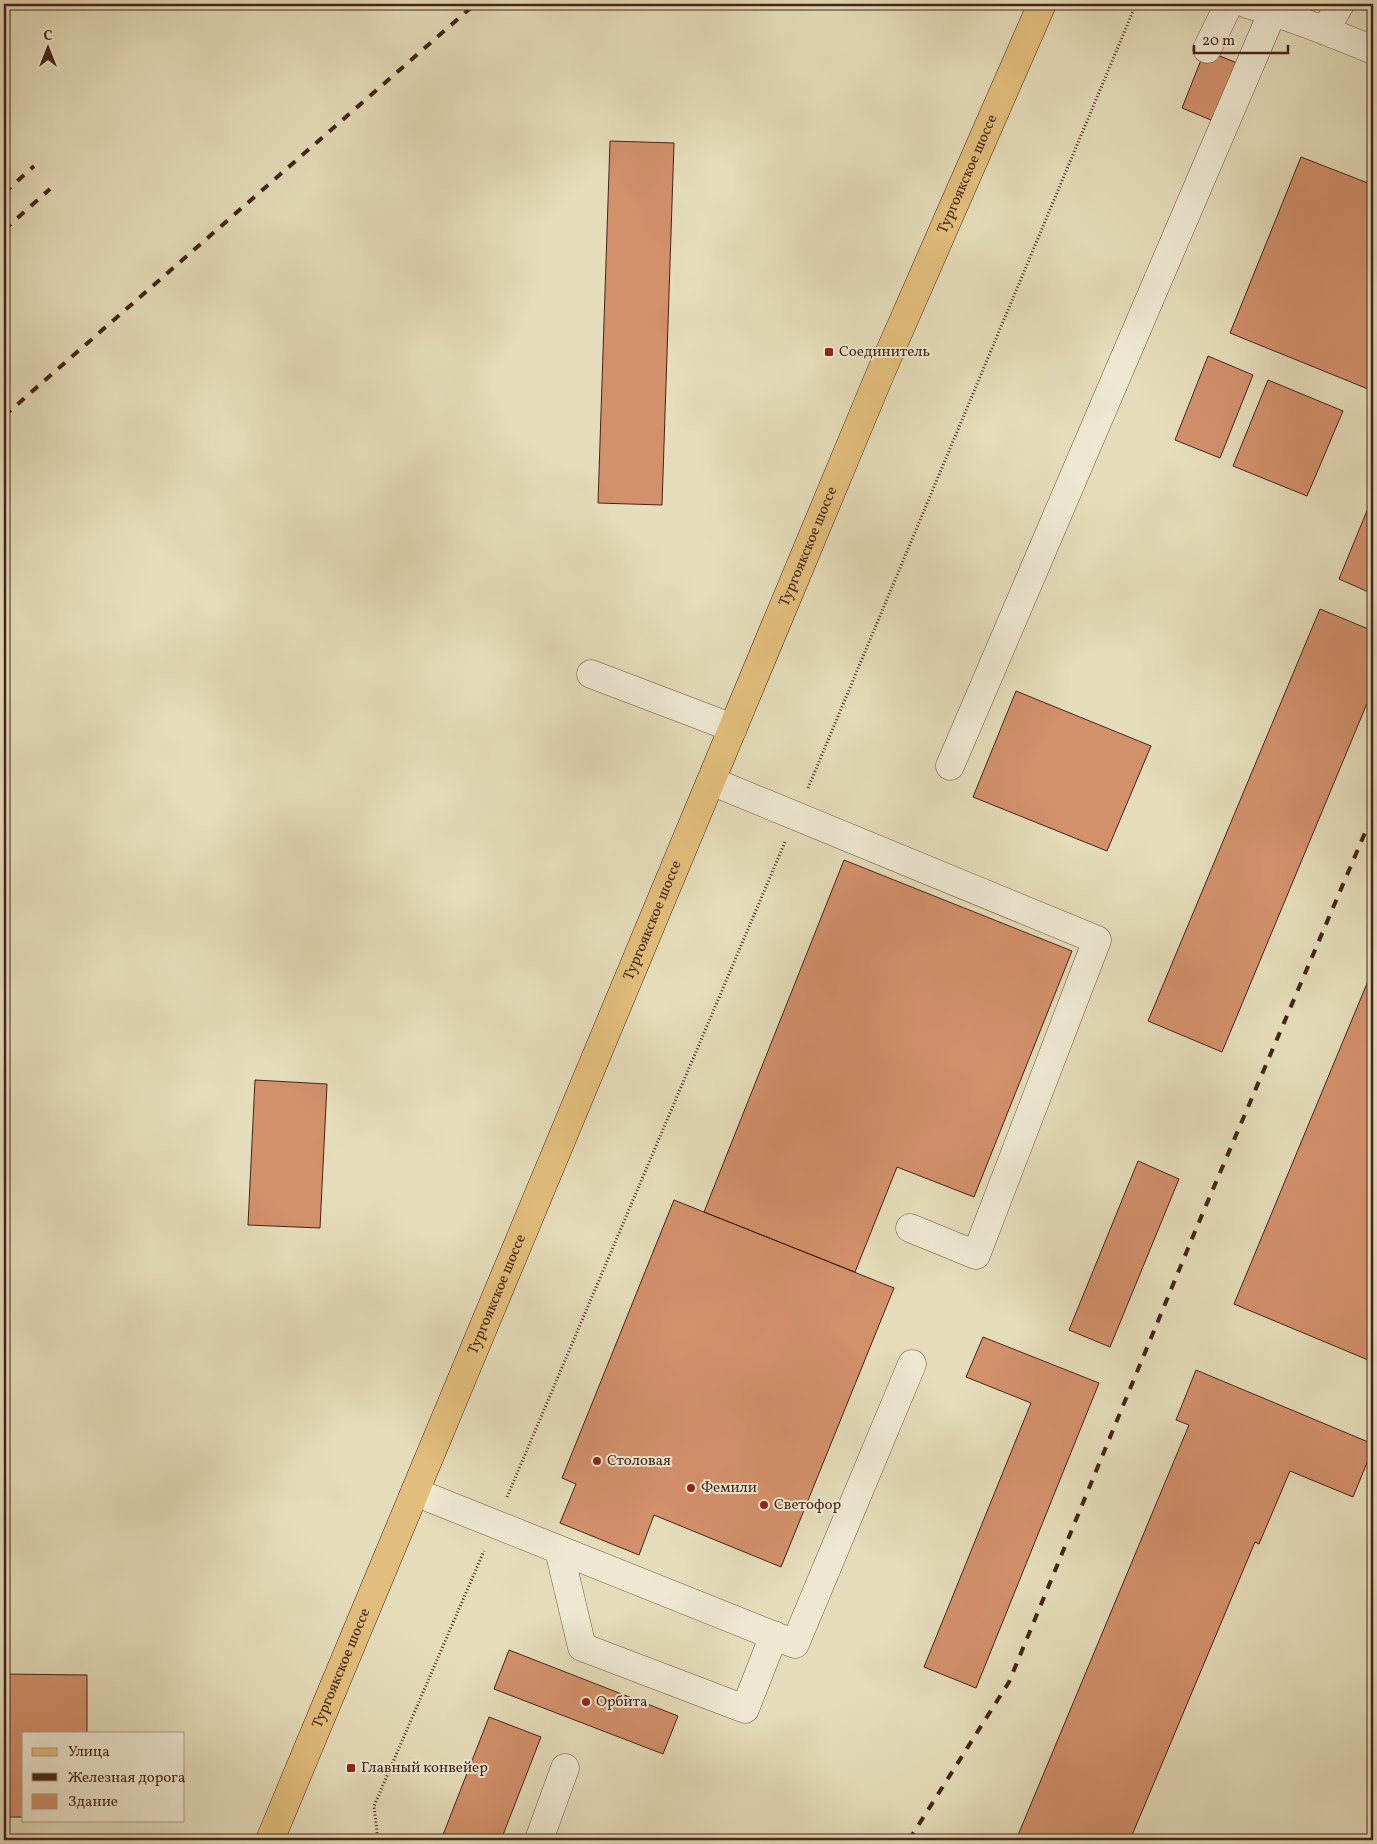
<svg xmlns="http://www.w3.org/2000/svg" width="1377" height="1844" viewBox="0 0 1377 1844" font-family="Vollkorn,serif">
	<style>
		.building { fill: #d2906b; stroke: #442419 }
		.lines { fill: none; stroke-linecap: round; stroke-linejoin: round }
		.minor-casing { stroke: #6c5241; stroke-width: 29 }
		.major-casing { stroke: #442419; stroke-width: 29 }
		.path { stroke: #442419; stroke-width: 3; stroke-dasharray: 1 2.5; stroke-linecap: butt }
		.minor { stroke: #eee8d2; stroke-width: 28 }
		.major { stroke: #e2be7c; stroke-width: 28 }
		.rail { stroke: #442419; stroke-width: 4; stroke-dasharray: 9 9; stroke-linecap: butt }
		.poi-dot { fill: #8f2418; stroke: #eee8d2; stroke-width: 2 }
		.labels { text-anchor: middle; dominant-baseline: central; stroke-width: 4; stroke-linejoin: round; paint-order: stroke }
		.street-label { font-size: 15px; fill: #442419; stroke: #eee8d2 }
		.poi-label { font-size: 15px; fill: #442419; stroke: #eee8d2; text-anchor: start }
	</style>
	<rect width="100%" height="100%" fill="#e5dcb9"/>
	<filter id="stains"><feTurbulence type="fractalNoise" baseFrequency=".004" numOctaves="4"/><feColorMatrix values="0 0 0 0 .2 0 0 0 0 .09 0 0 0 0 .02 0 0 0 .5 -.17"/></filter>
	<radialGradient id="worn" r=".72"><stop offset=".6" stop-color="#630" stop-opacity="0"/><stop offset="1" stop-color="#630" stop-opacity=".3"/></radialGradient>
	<path class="building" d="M1205,50L1247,67L1223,125L1182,108Z
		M610,141L674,143L662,505L598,503Z
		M1301,157L1373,185V391L1230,333Z
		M1208,356L1253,375L1220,458L1175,440Z
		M1268,380L1343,411L1307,496L1233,466Z
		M1373,496V594L1339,579Z
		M1320,609L1373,631V689L1222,1052L1148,1021Z
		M1016,691L1151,746L1107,851L973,797Z
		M844,860L1072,951L974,1197L897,1167L855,1272L704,1212Z
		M1373,969V1362L1234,1304Z
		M255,1080L327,1084L320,1228L248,1225Z
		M1138,1161L1179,1179L1110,1347L1069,1330Z
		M674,1200L894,1288L781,1567L654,1515L639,1555L560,1523L576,1484L562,1478Z
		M983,1337L1099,1383L976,1688L924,1667L1031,1403L966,1377Z
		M1196,1370L1373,1444V1448L1353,1497L1290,1471L1259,1544L1255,1542L1130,1840H1016L1189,1425L1176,1420Z
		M509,1650L678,1716L663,1754L494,1689Z
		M4,1674L87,1675V1733H24V1817H4Z
		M489,1717L541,1737L501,1840H441Z"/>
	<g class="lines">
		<g class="minor-casing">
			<path id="minor" d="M1247,4C1290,16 1332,33 1373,50
				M1325,31L1340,4
				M1207,49L1229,4
				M591,674L733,728
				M950,766L1273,11
				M711,781L1097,940L976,1255L910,1228
				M415,1492L795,1644L912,1364
				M559,1550L582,1647L745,1709L774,1635
				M539,1840L565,1768"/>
		</g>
		<g class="major-casing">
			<g id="major">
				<path id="s1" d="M270,1840L881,372L1042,4"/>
			</g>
		</g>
		<path class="path" d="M808,788L1136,4
			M507,1497L785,842
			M378,1840L374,1806L484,1551"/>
		<use href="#minor" class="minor"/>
		<use href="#major" class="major"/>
		<path class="rail" d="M4,193L34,166
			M4,230L50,189
			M4,416L475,4
			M909,1840L1009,1682L1196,1229L1373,814"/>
	</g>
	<g class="poi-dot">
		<rect x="824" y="347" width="10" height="10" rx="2.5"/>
		<circle cx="597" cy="1461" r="5"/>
		<circle cx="691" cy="1488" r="5"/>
		<circle cx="764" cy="1505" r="5"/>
		<circle cx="586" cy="1702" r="5"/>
		<rect x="346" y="1763" width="10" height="10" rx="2.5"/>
	</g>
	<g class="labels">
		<g class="street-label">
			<text stroke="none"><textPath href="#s1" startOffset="1806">Тургоякское шоссе</textPath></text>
			<text stroke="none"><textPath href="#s1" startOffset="1401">Тургоякское шоссе</textPath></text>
			<text stroke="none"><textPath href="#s1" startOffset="996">Тургоякское шоссе</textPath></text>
			<text stroke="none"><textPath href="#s1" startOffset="591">Тургоякское шоссе</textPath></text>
			<text stroke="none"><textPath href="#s1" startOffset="186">Тургоякское шоссе</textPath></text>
		</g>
		<g class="poi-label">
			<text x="839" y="352">Соединитель</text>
			<text x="607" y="1461">Столовая</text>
			<text x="701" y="1488">Фемили</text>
			<text x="774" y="1505">Светофор</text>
			<text x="596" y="1702">Орбита</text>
			<text x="361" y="1768">Главный конвейер</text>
		</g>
	</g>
	<rect width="1377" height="1844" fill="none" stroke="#e5dcb9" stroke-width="20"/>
	<rect x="5" y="5" width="1367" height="1834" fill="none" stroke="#442419" stroke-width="2.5"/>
	<rect x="10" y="10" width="1357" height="1824" fill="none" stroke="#442419"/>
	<rect x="22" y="1732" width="162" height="90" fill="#eee8d2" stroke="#aa9a88"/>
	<rect x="32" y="1748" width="25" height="8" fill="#e2be7c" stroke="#aa9a88"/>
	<text x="68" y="1756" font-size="15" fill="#442419">Улица</text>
	<rect x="32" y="1773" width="25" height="8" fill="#442419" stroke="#aa9a88"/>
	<text x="68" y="1782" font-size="15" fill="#442419">Железная дорога</text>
	<rect x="32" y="1794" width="25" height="15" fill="#d2906b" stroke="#aa9a88"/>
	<text x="68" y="1806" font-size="15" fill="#442419">Здание</text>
	<g transform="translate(48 48)" stroke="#eee8d2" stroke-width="4" paint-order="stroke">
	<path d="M0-4L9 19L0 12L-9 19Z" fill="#442419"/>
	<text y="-8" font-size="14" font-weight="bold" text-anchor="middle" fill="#442419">С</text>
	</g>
	<path d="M1194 45v8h94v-8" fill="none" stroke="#442419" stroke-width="2.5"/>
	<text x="1202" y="45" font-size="15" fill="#442419" stroke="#eee8d2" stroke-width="4" paint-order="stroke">20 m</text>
	<rect width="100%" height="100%" filter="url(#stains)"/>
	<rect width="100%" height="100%" fill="url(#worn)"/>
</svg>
